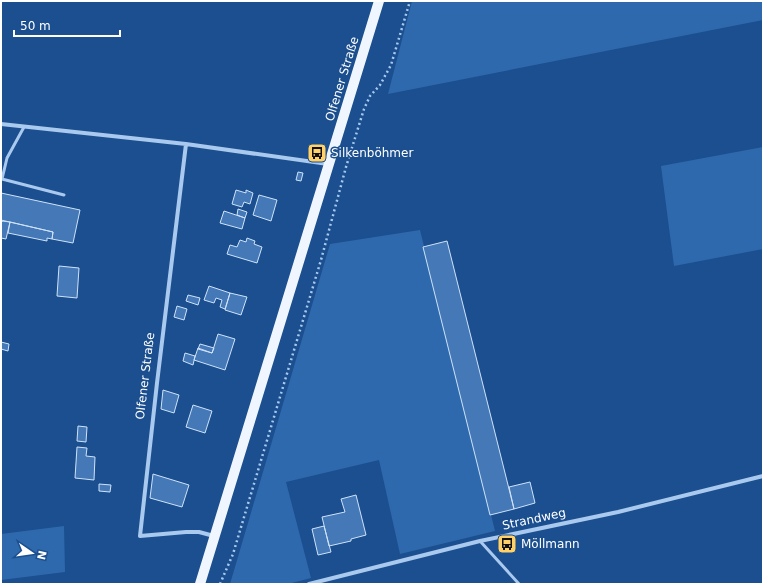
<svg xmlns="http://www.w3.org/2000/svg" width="764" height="585" viewBox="0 0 764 585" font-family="'DejaVu Sans',sans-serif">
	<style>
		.green { fill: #2e69ad }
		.building { fill: #4478b7; stroke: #cfe3fa }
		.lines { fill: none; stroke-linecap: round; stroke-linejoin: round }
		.path { stroke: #a9c9ee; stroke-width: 2.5; stroke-dasharray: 2 3; stroke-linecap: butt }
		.service { stroke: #a9c9ee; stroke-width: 3 }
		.minor { stroke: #a9c9ee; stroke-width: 4 }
		.primary { stroke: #f0f6ff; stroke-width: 10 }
		.labels { text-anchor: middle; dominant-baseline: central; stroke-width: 3; stroke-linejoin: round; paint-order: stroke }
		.street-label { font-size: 12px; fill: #fff; stroke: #1b4f8f }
		.poi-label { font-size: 12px; fill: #fff; stroke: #1b4f8f; text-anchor: start }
	</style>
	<rect width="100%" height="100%" fill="#1b4f8f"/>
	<path class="green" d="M412,1H763V20L388,94Z
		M763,147V249L674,266L661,166Z
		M420,230L495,531L400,554L379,460L286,482L311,578L288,584H230L330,244Z
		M64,526L65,572L1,580V534Z"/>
	<path class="building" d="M298,172L303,173L301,181L296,180Z
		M236,190L246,193V190L253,193L250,204L244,202L242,207L232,204Z
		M1,193L80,210L73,243L52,239L53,232L1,220Z
		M259,195L277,200L271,221L253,215Z
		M238,209L247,212L245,218L237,215Z
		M224,211L245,218L242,229L220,223Z
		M2,221L10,222L6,239L1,238V222H2Z
		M10,222L53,232L52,239L47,238V241L8,233Z
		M247,238L255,241L254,244L262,247L257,263L227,254L230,245L237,247L240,240L246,242Z
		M447,241L514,509L490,515L423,247Z
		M59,266L79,268L77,298L57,296Z
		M209,286L230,293L225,309L220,307L222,300L216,298L214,303L204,300Z
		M230,293L247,297L241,315L225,310Z
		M188,295L200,298L198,305L186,301Z
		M177,306L187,309L184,320L174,317Z
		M218,334L235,339L225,370L194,360L198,348L212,353Z
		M1,342L9,344L8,351L1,349Z
		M200,344L214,348L212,353L198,349Z
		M185,353L195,356L193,365L183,361Z
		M163,390L179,395L174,413L161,409Z
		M193,405L212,411L205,433L186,427Z
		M78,426L87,427L86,442L77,441Z
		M77,447L87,448L86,456L95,457L94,480L75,478Z
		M153,474L189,485L182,507L150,498Z
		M530,482L535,503L514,509L509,487Z
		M99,484L111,485L110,492L99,491Z
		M356,495L366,535L351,539V541L329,546L322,517L345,512L341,499Z
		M324,526L331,552L318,555L312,529Z"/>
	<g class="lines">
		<path class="path" d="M220,584L233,554L321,260L346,167L364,109L370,96L380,85L391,65L410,1"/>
		<path class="service" d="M1,179H2L7,158L24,127
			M2,179L64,195
			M480,541L519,584"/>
		<path class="minor" d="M1,124L186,144L328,164
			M186,144L157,383L140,536L186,532H199L214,536
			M309,584L480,541L618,512L763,476"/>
		<path class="primary" d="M200,584L379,1"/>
	</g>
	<defs>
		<g id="bus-square" transform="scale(1)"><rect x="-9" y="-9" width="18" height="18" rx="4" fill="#ffd166" stroke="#1b4f8f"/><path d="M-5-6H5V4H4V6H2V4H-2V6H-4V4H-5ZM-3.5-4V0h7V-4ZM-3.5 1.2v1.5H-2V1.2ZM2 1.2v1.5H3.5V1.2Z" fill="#111"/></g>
	</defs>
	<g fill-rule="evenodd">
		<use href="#bus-square" x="317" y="153"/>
		<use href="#bus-square" x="507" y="544"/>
	</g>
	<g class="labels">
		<g class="street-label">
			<text transform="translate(342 79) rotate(-73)">Olfener Straße</text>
			<text transform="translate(145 376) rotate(-83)">Olfener Straße</text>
			<text transform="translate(534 519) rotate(-12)">Strandweg</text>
		</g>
		<g class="poi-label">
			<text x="331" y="153">Silkenböhmer</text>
			<text x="521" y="544">Möllmann</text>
		</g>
	</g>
	<rect width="764" height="585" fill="none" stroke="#ffffff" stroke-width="4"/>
	<g transform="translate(32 553) rotate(103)" stroke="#1b4f8f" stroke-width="3" paint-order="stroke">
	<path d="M0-3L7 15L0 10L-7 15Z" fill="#ffffff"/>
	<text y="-6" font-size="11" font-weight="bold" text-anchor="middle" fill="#ffffff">N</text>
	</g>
	<path d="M14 30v6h106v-6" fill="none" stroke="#ffffff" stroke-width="2"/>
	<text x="20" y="30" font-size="12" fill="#ffffff" stroke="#1b4f8f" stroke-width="3" paint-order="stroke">50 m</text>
</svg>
